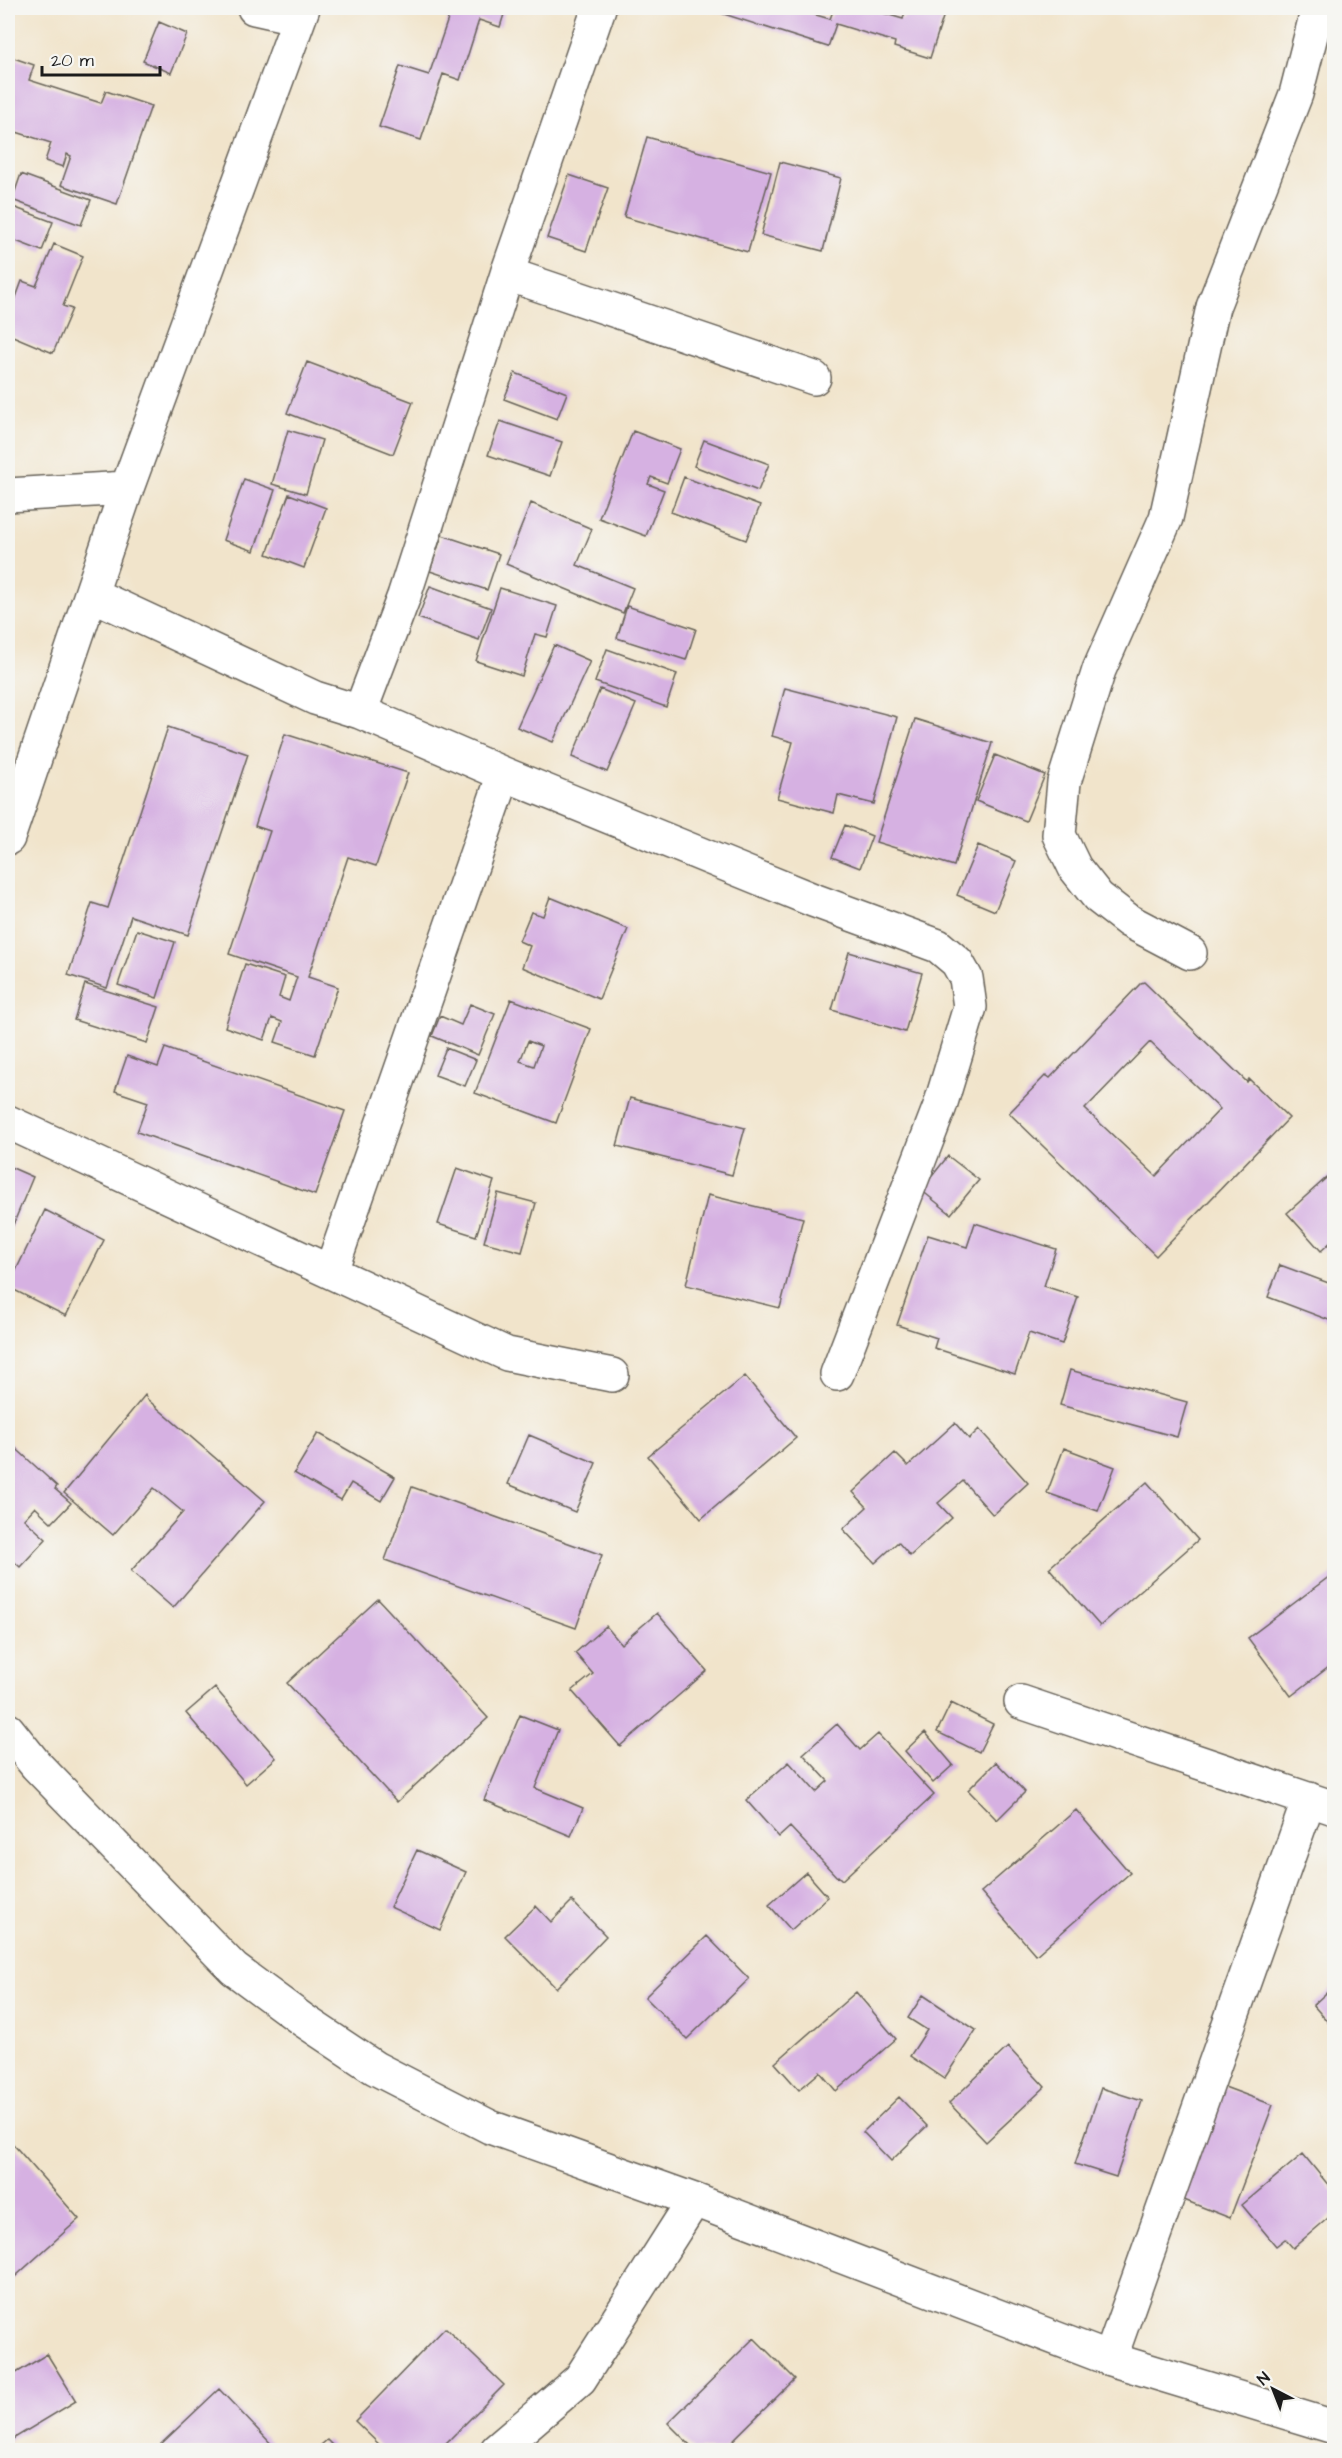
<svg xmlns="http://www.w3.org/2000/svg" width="1342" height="2458" viewBox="0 0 1342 2458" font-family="'Architects Daughter',sans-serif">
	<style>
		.building { fill: #d6b1e2; fill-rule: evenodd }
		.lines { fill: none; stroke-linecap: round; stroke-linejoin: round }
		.minor-casing { stroke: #676259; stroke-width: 36 }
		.minor { stroke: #fff; stroke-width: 33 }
	</style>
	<rect width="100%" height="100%" fill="#f6f6f2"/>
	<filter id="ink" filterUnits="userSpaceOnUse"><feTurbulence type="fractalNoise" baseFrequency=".0167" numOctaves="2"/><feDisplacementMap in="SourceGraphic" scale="12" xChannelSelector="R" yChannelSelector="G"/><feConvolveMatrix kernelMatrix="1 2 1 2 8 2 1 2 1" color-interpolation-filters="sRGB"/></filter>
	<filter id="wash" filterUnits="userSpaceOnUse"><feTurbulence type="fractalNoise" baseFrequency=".008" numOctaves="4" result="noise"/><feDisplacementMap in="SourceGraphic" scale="24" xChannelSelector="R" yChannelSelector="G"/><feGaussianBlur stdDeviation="1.35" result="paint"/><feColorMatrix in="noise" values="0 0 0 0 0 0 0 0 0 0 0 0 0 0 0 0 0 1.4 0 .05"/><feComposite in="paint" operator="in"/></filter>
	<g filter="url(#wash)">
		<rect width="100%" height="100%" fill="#f1e4cb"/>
		<g id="blocks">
			<path class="building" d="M444,8H506L500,27L479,20L460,80L443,74L421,140L379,127L400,66L429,75L451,10Z
				M705,8H792L830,19L834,8H866L903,19L906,8H946L930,58L894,47L895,42L836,24L828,47Z
				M159,22L187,34L171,73L143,61Z
				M8,56L34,65L29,80L101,103L106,91L151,106L117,204L61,185L71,156L67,154L63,167L45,161L51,143L13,131L8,148Z
				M647,137L771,172L748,252L624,217Z
				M780,162L841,178L823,251L761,235Z
				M21,174L91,200L81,225L12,200Z
				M569,175L608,188L586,251L547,238Z
				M8,205L53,222L42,251L8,238Z
				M54,244L83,256L63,306L72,309L53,353L8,334V297L15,300L22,281L36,286Z
				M307,362L413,402L393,454L287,413Z
				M515,373L567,393L557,419L504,399Z
				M500,421L562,442L550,476L488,455Z
				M288,430L322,440L306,494L272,484Z
				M633,431L680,449L667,483L651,477L648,484L664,490L646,536L599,518Z
				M704,440L769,464L758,491L694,466Z
				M684,477L760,506L746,540L671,512Z
				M244,479L275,490L254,551L223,540Z
				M289,494L326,508L304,568L267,554Z
				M531,503L592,529L577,565L633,588L623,613L506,564Z
				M442,535L499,554L487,590L430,571Z
				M430,586L491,608L479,640L418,618Z
				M500,588L557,606L547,637L535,634L522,676L476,661Z
				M627,606L696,629L686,660L617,638Z
				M554,645L590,661L553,742L517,727Z
				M607,649L677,674L666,707L595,682Z
				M785,688L897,717L874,804L838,795L834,813L777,798L793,742L772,736Z
				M600,689L636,704L607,772L572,757Z
				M915,719L992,743L954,866L876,842Z
				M168,727L248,754L188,935L131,916L107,988L68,975L92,903L108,908Z
				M285,734L408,773L376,866L348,857L308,977L338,987L315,1055L275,1042L282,1022L272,1018L264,1040L225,1027L245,964L285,977L279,997L289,1001L297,977L229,954L270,831L255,826Z
				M995,755L1045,775L1026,821L976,801Z
				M845,825L872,836L860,868L832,857Z
				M978,845L1016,861L995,911L957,895Z
				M550,897L628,929L599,999L522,967L530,946L519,941L531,912L543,916Z
				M137,930L175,942L157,998L118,985Z
				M849,952L922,973L905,1032L832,1010Z
				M1144,982L1247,1082L1249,1079L1289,1118L1156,1256L1009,1113L1046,1075L1050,1078L1141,983ZM1150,1042L1220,1109L1156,1176L1085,1109Z
				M85,984L159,1007L147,1043L74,1020Z
				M511,999L591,1029L556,1123L475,1093ZM528,1041L541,1046L534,1066L520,1061Z
				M470,1004L495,1014L478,1055L432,1036L440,1016L461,1025Z
				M165,1048L345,1111L315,1195L137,1132L148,1102L115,1091L127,1056L158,1067Z
				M446,1048L476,1060L465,1086L435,1075Z
				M630,1098L745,1128L732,1175L617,1146Z
				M948,1156L979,1180L951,1214L921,1190Z
				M8,1166L33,1177L8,1237Z
				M457,1168L494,1181L476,1236L438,1224Z
				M1334,1171V1239L1321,1251L1287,1213Z
				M498,1193L536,1203L522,1252L484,1242Z
				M708,1195L803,1218L780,1308L686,1285Z
				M45,1210L104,1240L66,1316L8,1287Z
				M975,1223L1056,1249L1044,1286L1078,1297L1062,1344L1029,1333L1015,1374L934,1348L937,1338L897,1325L928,1235L967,1247Z
				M1280,1265L1334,1285V1322L1268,1297Z
				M1070,1370L1187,1402L1177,1437L1060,1405Z
				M745,1376L796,1438L701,1519L648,1456Z
				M145,1395L147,1399L265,1501L173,1608L131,1571L183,1512L154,1488L113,1535L64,1493Z
				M955,1423L969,1439L979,1429L1028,1483L993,1515L963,1481L938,1503L952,1518L910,1556L898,1542L875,1563L843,1529L867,1507L853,1492L895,1453L908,1466Z
				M318,1433L395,1477L381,1501L351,1483L341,1500L294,1473Z
				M529,1435L596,1463L575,1512L508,1484Z
				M8,1441L57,1486L55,1489L71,1503L52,1523L35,1507L24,1519L46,1539L20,1567L8,1556Z
				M1064,1448L1115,1467L1098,1511L1047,1493Z
				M1147,1482L1198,1540L1100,1626L1049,1568Z
				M412,1487L602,1555L576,1628L385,1560Z
				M1334,1573V1663L1291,1696L1248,1638Z
				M378,1599L488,1718L397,1802L287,1683Z
				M657,1613L707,1671L620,1746L572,1691L593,1674L575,1653L606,1626L621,1644Z
				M215,1688L276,1758L246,1784L186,1713Z
				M951,1703L993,1724L979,1752L937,1732Z
				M520,1715L558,1730L535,1788L583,1808L571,1836L484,1800Z
				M837,1724L860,1750L878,1734L934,1795L842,1880L838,1876L837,1877L790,1827L779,1837L746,1800L789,1762L816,1792L828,1781L803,1754Z
				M925,1732L953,1765L933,1783L905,1751Z
				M996,1762L1025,1792L997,1820L968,1790Z
				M1076,1810L1130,1873L1036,1955L981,1892Z
				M417,1850L466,1872L440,1930L390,1907Z
				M806,1872L828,1897L791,1930L769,1905Z
				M572,1901L606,1936L556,1988L505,1936L536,1906L551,1922Z
				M707,1936L749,1979L687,2039L645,1997Z
				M1334,1986V2029L1313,2005Z
				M856,1992L896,2039L836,2091L820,2072L799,2090L775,2063Z
				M923,1995L976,2030L944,2079L910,2056L927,2030L908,2018Z
				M1008,2047L1045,2087L986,2142L949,2103Z
				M1222,2086L1273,2105L1230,2218L1179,2198Z
				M1101,2088L1142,2101L1116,2177L1075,2164Z
				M899,2097L927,2126L891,2161L863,2132Z
				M13,2144L79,2219L8,2283V2149Z
				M1303,2154L1334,2192V2213L1293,2248L1285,2239L1276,2246L1242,2205Z
				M445,2328L504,2385L439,2450H385L355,2421Z
				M754,2338L795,2379L723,2450H695L668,2423Z
				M47,2354L76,2401L8,2442V2378Z
				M219,2389L277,2450H168L161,2444Z
				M327,2440L337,2450H315Z"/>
		</g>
	</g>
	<g filter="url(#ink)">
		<use href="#blocks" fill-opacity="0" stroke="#676259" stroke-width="1.5"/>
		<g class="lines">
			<g class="minor-casing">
				<path id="minor" d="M254,8L299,18
					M507,274L814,378
					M8,495L127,488
					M91,594L315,698L360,712L504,774L813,900L938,946L957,962L966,978L970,1007L940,1106L837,1374
					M360,712L404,596L507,274L599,8
					M8,838L127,488L303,8
					M1190,953L1129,921L1098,897L1075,868L1059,835L1064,782L1099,670L1166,518L1213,307L1296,94L1318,8
					M8,1122L507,1354L612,1375
					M331,1271L504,774
					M1021,1702L1334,1808
					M8,1730L36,1765L234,1969L303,2020L375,2068L490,2127L694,2200L1110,2359L1334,2427
					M1110,2359L1309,1799
					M497,2450L580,2379L694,2200"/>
			</g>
			<use href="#minor" class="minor"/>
		</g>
	</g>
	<rect width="1342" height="2458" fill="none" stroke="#f6f6f2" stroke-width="30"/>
	<g transform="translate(1273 2389) rotate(318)" stroke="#f6f6f2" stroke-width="4.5" paint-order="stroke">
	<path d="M0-4.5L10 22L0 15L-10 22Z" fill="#1c1c1c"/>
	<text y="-9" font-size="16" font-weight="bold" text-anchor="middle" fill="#1c1c1c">N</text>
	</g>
	<path d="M42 66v9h118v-9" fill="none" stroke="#1c1c1c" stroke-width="3"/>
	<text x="51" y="66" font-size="18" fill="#1c1c1c" stroke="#f6f6f2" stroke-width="4.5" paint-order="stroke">20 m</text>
</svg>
